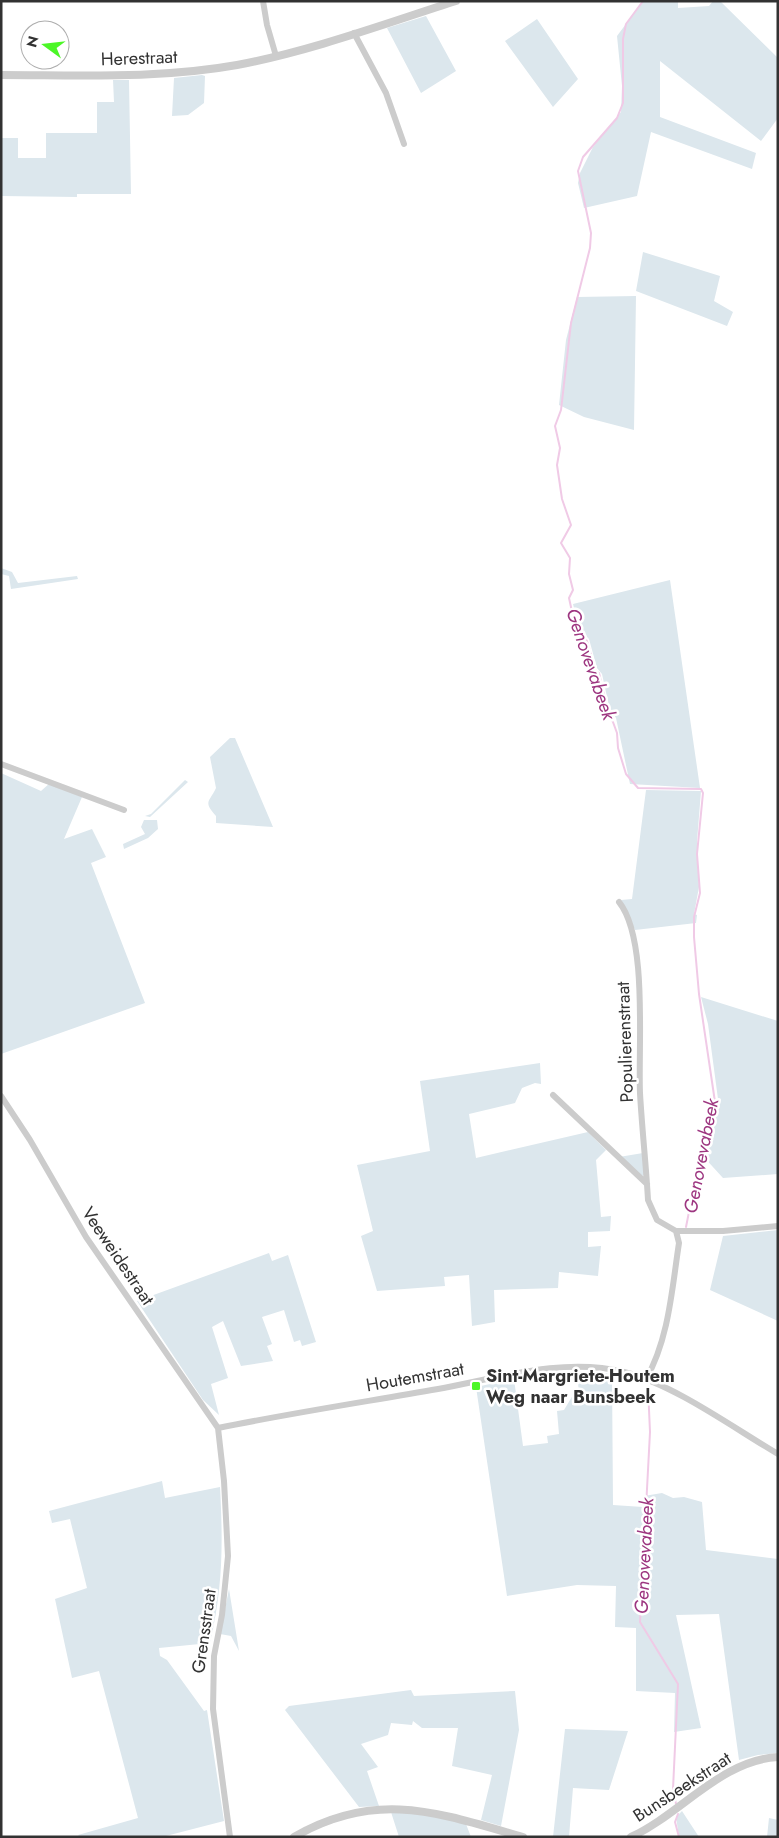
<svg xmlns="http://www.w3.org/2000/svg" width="779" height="1838" viewBox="0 0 779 1838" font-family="Jost,sans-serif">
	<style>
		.green { fill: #dce7ed }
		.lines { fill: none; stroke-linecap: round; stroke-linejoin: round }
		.stream { stroke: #f0cae6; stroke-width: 2 }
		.minor { stroke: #ccc; stroke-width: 6 }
		.tertiary { stroke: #ccc; stroke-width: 8 }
		.poi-dot { fill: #4cf627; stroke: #fff; stroke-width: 2 }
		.labels { text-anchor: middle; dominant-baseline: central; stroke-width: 5; stroke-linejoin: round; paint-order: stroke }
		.street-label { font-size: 18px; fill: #323232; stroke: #fff }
		.poi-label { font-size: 18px; font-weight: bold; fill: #323232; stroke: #fff; text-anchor: start }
		.water-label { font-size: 19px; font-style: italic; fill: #9d3680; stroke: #fff }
	</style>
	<rect width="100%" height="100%" fill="#fff"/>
	<path class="green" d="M643,1H678V8L709,6L713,1H720L778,58V118L761,141L660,61V117L756,153L752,169L651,132L637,196L584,208L578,183L580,173L593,147L621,112L622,86L617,36Z
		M426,16L456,71L421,93L387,28Z
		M537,19L578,79L553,107L505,41Z
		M202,75L205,76L204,103L188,115L172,116L174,78Z
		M113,80H129L131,194H77V197L1,196V138H18V158H46V133H97V102H114Z
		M643,252L720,276L714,301L733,312L727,326L636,291Z
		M636,296L634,430L584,417L559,405L566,340L577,297Z
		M1,568L12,572L18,583L77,576L78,579L11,589L9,576L1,574Z
		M670,580L700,788L630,784L616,718L609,706L602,674L597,668L589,639L579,628L573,604Z
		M230,738H235L273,827L216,823V816C203,801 209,803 216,788L210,757Z
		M1,773L41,791L50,783L82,797L64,839L92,829L106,857L91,863L145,1003L1,1054Z
		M185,780L188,782L150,817L145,816L151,814Z
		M646,790L701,791L697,841L699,887L694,914L697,915L696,923L635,930L621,900L632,899Z
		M144,820H157L158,829L148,838L124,849L123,844L145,834L141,827Z
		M701,997L778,1021V1174L723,1178L702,1155L718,1099L708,1024Z
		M540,1063L541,1084L535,1083L522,1088L515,1103L469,1114L476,1158L588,1132L606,1150L596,1160L601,1217L611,1216L610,1231L588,1232V1247L601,1246L598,1276L559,1272L558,1288L494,1290L495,1322L472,1326L469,1275L444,1277L445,1286L377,1291L361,1236L373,1231L357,1165L430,1151L420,1081Z
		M643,1153L645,1175L642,1176L619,1157Z
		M778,1230V1321L710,1290L723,1236Z
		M269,1253L272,1261L288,1255L316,1342L302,1346L300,1340L294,1342L284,1310L262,1317L272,1344L267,1346L273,1361L241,1366L223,1321L212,1327L228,1378L211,1384L219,1415L203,1400L137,1301Z
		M577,1371L612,1374L613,1505L643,1507L644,1496L662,1493L673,1498L684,1497L702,1502L706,1550L778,1559V1753L758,1755L739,1760L719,1614L676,1615L701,1728L674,1732L675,1693L636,1691V1628L615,1627L616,1586L577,1585L507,1596L476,1387L514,1379L523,1446L548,1443L547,1436L559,1434L557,1411L564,1410L573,1395L579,1394Z
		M162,1481L165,1498L220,1487C223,1544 223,1587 210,1643L159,1648L160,1656L167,1660L204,1711L207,1710L224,1821L162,1837H80L78,1835L138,1818L99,1671L72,1678L55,1599L87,1588L70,1519L52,1523L49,1511Z
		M229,1589L239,1651L231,1636L220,1634Z
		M411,1690L414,1696L515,1691L519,1730L501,1826L481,1820L492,1775L452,1766L458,1728H422L413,1721L412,1725L391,1723L388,1735L361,1744L378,1767L367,1771L379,1806L359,1807L285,1710L289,1706Z
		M565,1729L628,1731L609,1790L573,1788L569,1837H553Z
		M682,1811L699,1837H679L676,1817Z
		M391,1812L423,1813L466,1824L471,1837H399Z
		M769,1818L778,1820V1837H767Z"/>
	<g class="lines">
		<path class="stream" d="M643,1L626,24L623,39V103L617,118L583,157L578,171L591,233L590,248L571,323L561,410L555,426L560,448L557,465L562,499L571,525L561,543L570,558L569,574L573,590L569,598L576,630L587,641L592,658L591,667L599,673L606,703L617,733L618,748L626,774L638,788L701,789L703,793L697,854L700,893L694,917V937L699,994L715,1102L706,1126L686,1227
			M648,1387L650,1432L640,1622L678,1684L673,1789L676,1804
			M678,1814L675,1822L679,1837"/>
		<path class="minor" d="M263,1L267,25L276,56
			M354,33L386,93L404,144
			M1,764L124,810
			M619,902C648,938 638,1046 640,1093C642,1129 646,1164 648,1200L657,1220L676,1231H723L778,1226
			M553,1095L647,1184
			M1,1096L30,1140L86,1237L218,1428L224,1481L228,1556L222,1615L214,1656L213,1709L230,1837
			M646,1379C669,1339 672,1288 679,1243L676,1231
			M218,1428C291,1413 364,1402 438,1389C498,1378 563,1357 624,1372C675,1385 732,1427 778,1454"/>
		<path class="tertiary" d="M1,75C79,75 160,79 237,65C311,51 384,24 456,1
			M294,1837C377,1789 439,1813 523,1837
			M631,1837C681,1814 721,1760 778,1757"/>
	</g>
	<rect class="poi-dot" x="471" y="1381" width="10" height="10" rx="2.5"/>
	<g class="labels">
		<g class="street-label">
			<text transform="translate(139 58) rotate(-2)">Herestraat</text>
			<text transform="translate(625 1042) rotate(-92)">Populierenstraat</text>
			<text transform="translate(118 1256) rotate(56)">Veeweidestraat</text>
			<text transform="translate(415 1377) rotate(-10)">Houtemstraat</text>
			<text transform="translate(204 1631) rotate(-82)">Grensstraat</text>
			<text transform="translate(682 1787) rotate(-33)">Bunsbeekstraat</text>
		</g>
		<g class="poi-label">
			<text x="486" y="1376">Sint-Margriete-Houtem<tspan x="486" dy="21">Weg naar Bunsbeek</tspan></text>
		</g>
		<g class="water-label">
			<text transform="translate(591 664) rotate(71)">Genovevabeek</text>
			<text transform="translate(701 1156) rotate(-79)">Genovevabeek</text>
			<text transform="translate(644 1556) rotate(-87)">Genovevabeek</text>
		</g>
	</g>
	<rect width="779" height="1838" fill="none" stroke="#323232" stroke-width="5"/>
	<g transform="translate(45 45) rotate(285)"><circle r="24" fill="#ffffff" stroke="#adadad"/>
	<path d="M0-4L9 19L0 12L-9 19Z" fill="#4cf627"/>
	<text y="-8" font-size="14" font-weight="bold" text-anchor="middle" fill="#323232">N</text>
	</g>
</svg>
